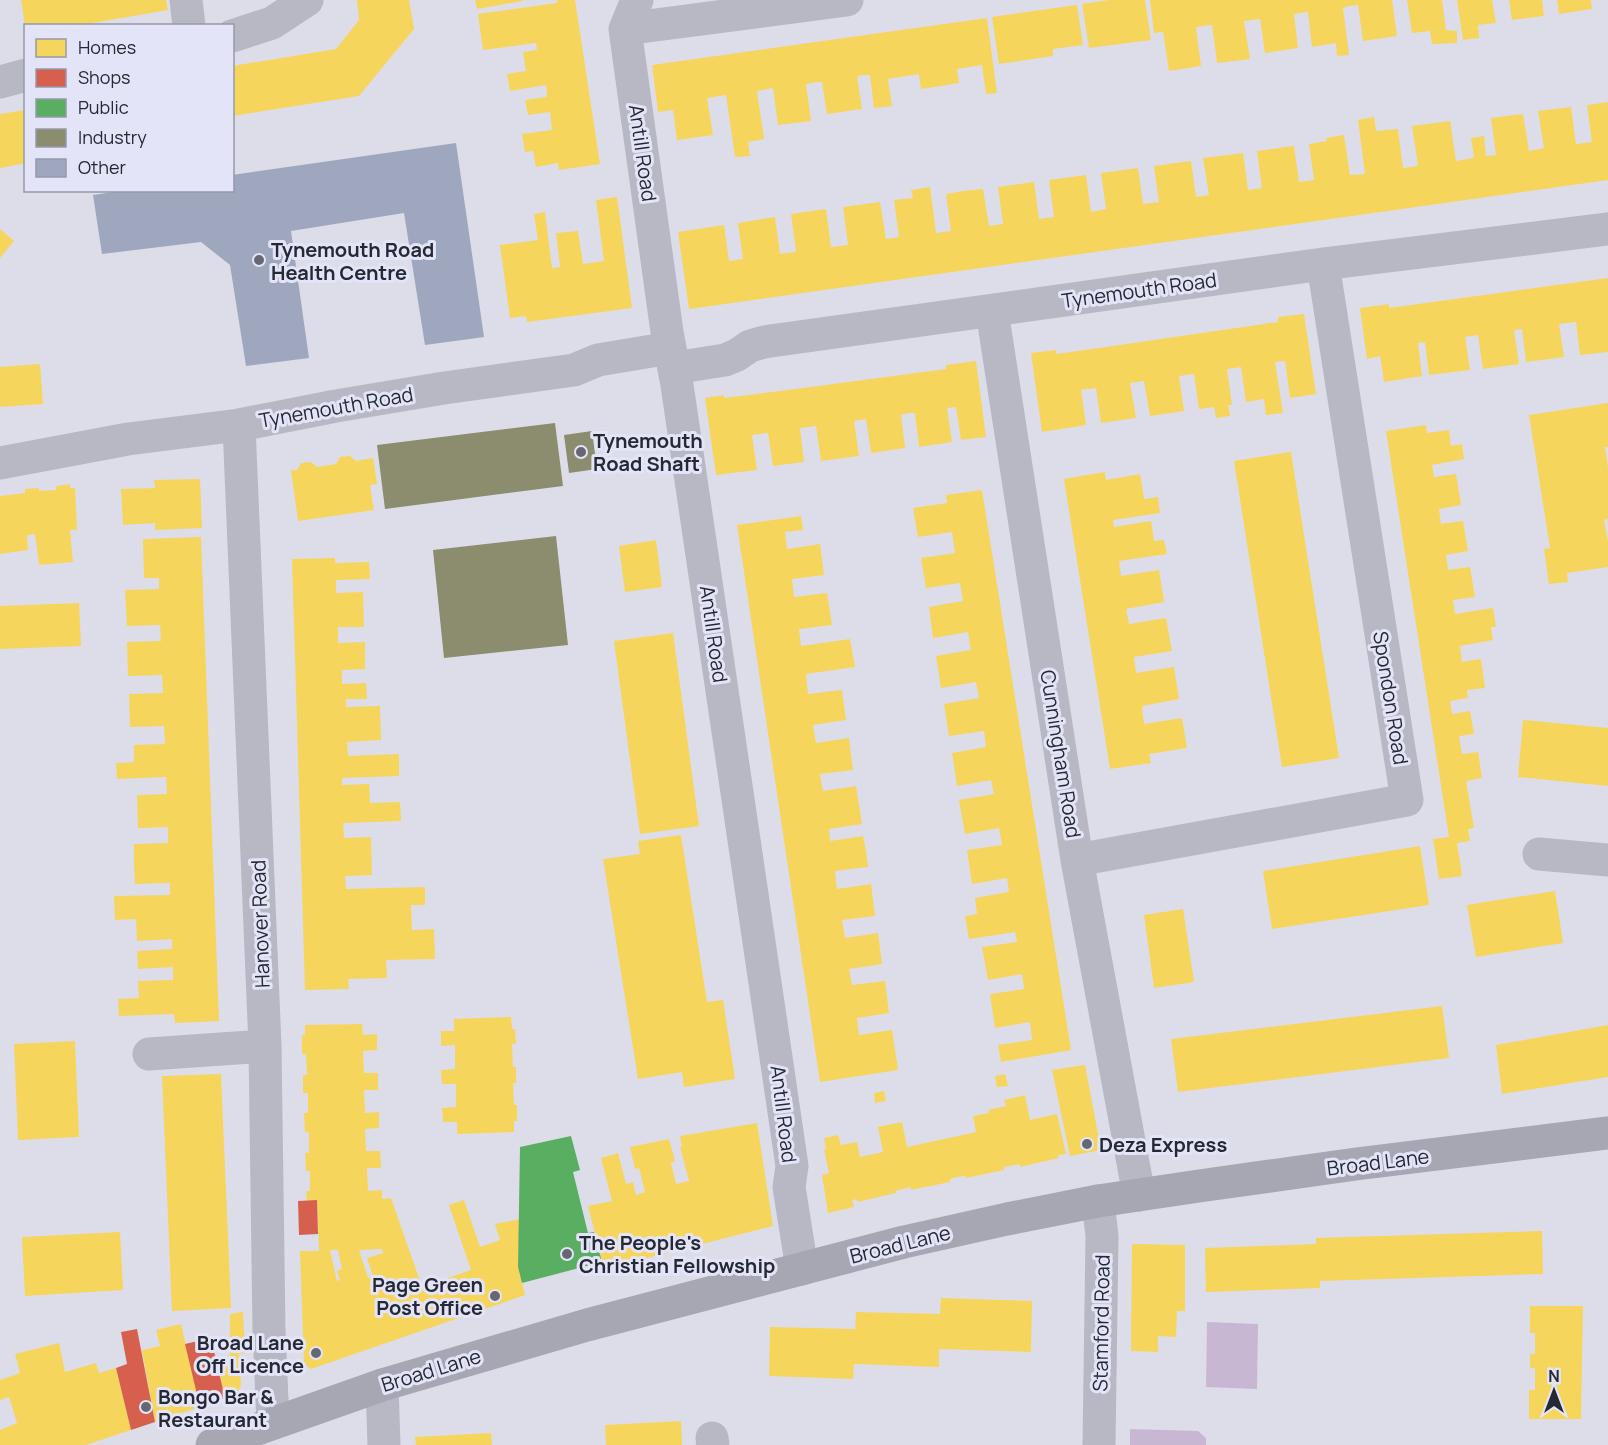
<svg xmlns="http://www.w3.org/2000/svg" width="1608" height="1445" viewBox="0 0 1608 1445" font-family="Manrope,sans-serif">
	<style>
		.green { fill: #c8b7d2 }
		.homes { fill: #f6d55c; fill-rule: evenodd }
		.shops { fill: #d6604d }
		.public { fill: #5aae61 }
		.industry { fill: #8c8c6e }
		.building { fill: #9fa7be }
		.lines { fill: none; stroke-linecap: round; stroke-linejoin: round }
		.minor { stroke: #b7b8c3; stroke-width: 33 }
		.major { stroke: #a6a7b2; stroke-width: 33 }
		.poi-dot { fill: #656873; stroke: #e3e4f8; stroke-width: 2 }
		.labels { text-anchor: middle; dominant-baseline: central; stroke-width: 6; stroke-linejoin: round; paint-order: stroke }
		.street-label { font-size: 20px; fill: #252933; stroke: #e3e4f8 }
		.poi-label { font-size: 20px; font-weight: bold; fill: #252933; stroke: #e3e4f8; text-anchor: start }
	</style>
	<rect width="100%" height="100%" fill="#ddddea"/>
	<path class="green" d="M1207,1322L1258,1324L1257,1389L1206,1387Z
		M1130,1429L1198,1431L1206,1438V1445H1130Z"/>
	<path class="homes" d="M21,0H166L168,10L75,26H25Z
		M357,0H409L414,29L359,96L232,116V66L336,49L359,20Z
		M475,0H523V1L477,9Z
		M557,0H575L600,164L559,170L558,163L536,167L533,151L525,152L522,134L552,130L550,112L528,115L525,100L547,97L546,85L510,91L507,74L526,71L523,52L537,50L536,43L483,50L478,14L557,3Z
		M1109,0H1145L1151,40L1089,48L1082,4Z
		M1150,0H1392L1397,36L1363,41L1358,5L1349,6L1343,8L1349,55L1337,56L1336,43L1312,47L1308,12L1294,14L1298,48L1265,53L1260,19L1244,21L1250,59L1217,63L1212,25L1196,27L1201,66L1169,71L1163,32L1154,33Z
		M1407,0H1442L1446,30L1457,31V43L1432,44L1430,31L1412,33Z
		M1457,0H1492L1496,23L1478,25L1479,38L1463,40Z
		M1509,0H1542L1544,16L1512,20Z
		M1557,0H1591L1592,9L1559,14Z
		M1077,5L1083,45L1053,49V56L999,64L992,17Z
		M987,18L997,93L986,94L982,65L957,69L959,83L941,86L921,89L919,74L888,79L892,106L874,108L870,75H864L857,76L862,109L827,114L822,82H816L806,84L811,121L778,125L773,88L757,91L764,139L748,142L750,156L735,157L726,95L707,98L713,135L677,140L673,110L658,112L652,65Z
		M1608,102V180L689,309L678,232L724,225L729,261L743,259L738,223L775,217L780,254L796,252L791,214L826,209L831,247L848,245L843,207L880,202L886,239L899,237L894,200L913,198L911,190L930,187L936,233L951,231L946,194L963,191L983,189L989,226L1003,224L998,187L1034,182L1039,219L1054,217L1049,180L1086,175L1091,212L1106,209L1101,173L1138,168L1143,204L1159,202L1154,166L1191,161L1196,197L1209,195L1203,158L1243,153L1248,190L1262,188L1257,151L1294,146L1299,182L1314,180L1309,144L1327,141L1326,138L1344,135L1350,175L1365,174L1358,120L1374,117L1376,131L1398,129L1403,168L1418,166L1412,126L1450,121L1456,161L1461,160L1474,158L1471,138L1484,136L1486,156L1496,155L1491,118L1506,116L1523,114L1529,151L1544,148L1538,111L1571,107L1576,144L1592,142L1587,105Z
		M26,110V163L0,168V114Z
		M617,197L632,308L527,322L526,316L510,318L500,245L538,240L534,214L545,212L552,268L560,267L556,233L578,231L583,264L604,261L596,200Z
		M0,229L14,241L0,258Z
		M1608,278V352L1580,355L1576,322L1559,324L1564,357L1526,362L1522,329L1514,330L1519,364L1483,369L1478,335L1465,337L1470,370L1429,375L1425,342L1418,343L1422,376L1384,382L1380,356L1367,359L1360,308L1389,304V308Z
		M1304,314L1316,394L1290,398L1285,361L1275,362L1283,413L1266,415L1264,399L1246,402L1241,367L1227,369L1232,405H1228L1230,416L1216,418L1214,407L1199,409L1194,374L1179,376L1184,411L1150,416L1144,381L1130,383L1136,418L1101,423L1096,388L1088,389L1081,390L1086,425L1042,432L1031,353L1056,350V354L1106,347L1278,322V317Z
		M976,361L986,437L961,440L956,407L947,408L952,442L919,447L915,413H908L901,415L905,448L871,453L866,419L854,421L859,456L821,461L816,426L800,428L804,462L773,466L768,433L752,435L757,470L716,475L705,398L724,395V398L803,388L946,369V365Z
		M40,364L43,404L0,407V367Z
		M1608,403V447H1605L1608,468V519L1604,520L1608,542V567L1567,573L1568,582L1549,584L1544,549L1550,548L1529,415Z
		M1426,425L1427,433L1449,430L1451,446L1462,444L1464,459L1432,465L1434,477L1456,474L1461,505L1439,509L1441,524L1463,521L1468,551L1446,555L1448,570L1470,567L1475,597L1453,600L1455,614L1493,608L1496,627H1491L1493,640L1460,646L1462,662L1481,659L1485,688L1467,690L1468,698L1450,701L1452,714L1470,711L1474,734L1459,736L1462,754L1478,752L1482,778L1466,781L1474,828L1468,829L1470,841L1457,843L1462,876L1439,879L1433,839L1449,837L1386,431Z
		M1291,452L1339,758L1282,767L1234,461Z
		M350,456L356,461L373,458L377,484L370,485L374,510L298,521L291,470H297L301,463L311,462L317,467L336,464L340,457Z
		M1105,472L1106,480L1140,474L1144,499L1158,497L1160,513L1113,520L1114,527L1151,521L1154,541L1164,540L1167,554L1119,561L1121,576L1159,570L1164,602L1126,609L1129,624L1166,618L1172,651L1134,657L1136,673L1174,667L1179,699L1142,706L1143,716L1144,724L1182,718L1187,748L1149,754L1151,763L1110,769L1064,479Z
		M200,479L202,528L155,530V523L123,525L121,489L155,488L154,480Z
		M70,484V488H75L77,530H70L73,562L39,565L35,534L27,535L28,550L0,554V496L25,493V489L39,488V491L56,490V486Z
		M982,490L1071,1050L1001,1062L998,1045L1032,1040L1030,1022L995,1028L990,994L1024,989L1023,981L1022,974L988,980L982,947L1017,942L1015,932L969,939L965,916L977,914L975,898L1009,892L1007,878L972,884L967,850L1002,845L999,828L965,834L959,800L994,794L991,780L957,786L952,753L986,747L984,731L949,736L944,704L979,698L976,682L941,688L936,656L971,650L968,632L933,638L929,607L963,601L960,583L926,588L921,558L955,553L952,532L918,537L913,508L947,503L946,495Z
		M801,516L803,530L785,532L787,549L820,544L824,575L792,579L794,597L827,593L832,625L799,629L801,646L850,639L855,667L806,674L808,694L842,690L846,720L813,725L816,743L849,738L853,770L820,774L823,791L856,786L862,824L829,829L830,841L863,836L866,851L868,867L835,871L837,889L871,884L875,916L842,920L845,938L878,933L882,964L849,969L852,985L885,981L889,1013L857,1018L859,1035L892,1030L898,1070L820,1082L737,525Z
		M201,537L219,1021L175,1023L174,1014L119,1016L118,999L139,998L138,981L173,980V967L138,969L137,951L172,949V939L137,941L136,919L115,920L114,896L170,895V883L135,884L134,865V844L168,843V827L138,828L137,795L167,794L166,777L117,779L116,763L134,762V745L165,744L164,726L130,727L129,694L163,693L162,675L128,676L127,642L161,641L160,625L127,626L125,590L159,589V578H144L143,539Z
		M656,540L662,587L625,592L619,546Z
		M335,558V563L369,562L370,579L336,580V593L363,592L364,627H338V643L365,642V669L342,670V684L366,683L367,699H346V707L380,706L381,740L347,742L348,756L399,754V776L342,778V785L369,784L370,803L400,802L401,821L343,823L344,838L371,837L372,875L345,876L346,889L425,887V905H411L412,930L434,929L435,959L386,960L387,978L348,979L349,989L305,990L292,559Z
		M79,603L81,646L0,649V606Z
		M673,633L699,826L640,834L614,641Z
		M1523,720L1608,728V786L1518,777Z
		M681,835L707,1002L723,1000L735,1079L684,1087L682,1072L638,1079L603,859L640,854L638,841Z
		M1420,846L1429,905L1272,929L1263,871Z
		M1555,891L1563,943L1476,957L1467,905Z
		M1183,909L1194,982L1154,988L1144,915Z
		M1442,1006L1449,1058L1178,1092L1171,1039Z
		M511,1017L512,1029H515L516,1044H512L513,1067H516V1083H513L514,1105H517V1121H514V1132L457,1134V1122H443L442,1108L456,1107V1084H442L441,1070L455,1069V1045L441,1046V1031H454V1019Z
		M362,1024L363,1035L377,1034V1050L363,1051L364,1073H378V1090H364L365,1113L379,1112V1128L365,1129L366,1151H380L381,1168H367L368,1191L382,1190V1199L391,1198L422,1287L471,1270L449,1205L464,1200L480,1247L500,1240L495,1224L520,1219L518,1267L525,1295L311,1369L304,1364L300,1251H319L317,1200L307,1201L306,1191H310V1171H306L305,1153H309V1132H305L304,1113H308V1093H303V1075H307L306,1054H302V1035H305V1025ZM382,1249L383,1253L367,1258L373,1276L368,1278L359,1250ZM330,1250H338L342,1269L337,1271L340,1280L337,1281Z
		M1608,1025V1077L1502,1094L1496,1045Z
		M75,1041L79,1137L18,1140L14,1044Z
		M1085,1065L1101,1150L1070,1156L1052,1070Z
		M221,1074L231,1308L172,1311L162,1076Z
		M1005,1074L1008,1086L997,1087L995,1076Z
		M884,1091L886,1101L875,1103L874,1093Z
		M1025,1095L1030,1120L1057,1114L1066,1154L1058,1155L1059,1158L1020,1167V1164L1004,1167V1170L966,1178L965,1176L957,1177L950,1179V1182L911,1190V1187L895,1191L896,1193L857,1202V1199L852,1200L854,1207L828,1213L822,1175L829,1173L824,1149H826L824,1138L838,1135L841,1145L857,1142L860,1157L883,1152L878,1127L902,1122L907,1147L976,1132L973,1116L989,1113L988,1110L1006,1106L1004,1100Z
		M757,1123L773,1226L604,1269L588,1206L612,1201L601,1158L618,1153L626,1184L633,1182L636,1195L645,1192L639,1168L635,1169L630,1147L669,1139L675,1161L671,1163L676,1184L689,1181L680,1147H682L680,1136Z
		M1542,1231L1543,1274L1320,1281V1288L1206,1292L1205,1248L1316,1244V1238Z
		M120,1232L123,1290L25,1296L22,1237Z
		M1132,1244L1185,1245V1311H1177L1176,1337L1158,1336V1352L1131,1351Z
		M941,1298L1032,1301L1031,1352L939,1349V1367L854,1364L853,1379L769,1376L770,1327L855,1329L856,1312L940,1314Z
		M1530,1306H1583L1581,1419H1529V1390H1535V1368H1530V1354H1535V1333H1530Z
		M243,1312L245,1353L239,1354L241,1385L237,1394L225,1398L217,1359L230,1356V1314Z
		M181,1324L200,1407L155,1422L142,1350L160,1346L156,1330Z
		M59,1343L65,1372L96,1363L99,1373L116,1368L131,1430L86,1445H0V1430L17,1423L9,1397L0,1400V1380L20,1373L15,1354Z
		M681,1421L682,1445H606L605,1425Z
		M491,1433L492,1445H416L415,1437Z"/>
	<path class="shops" d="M317,1200L318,1234L299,1235L298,1201Z
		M137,1329L155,1422L131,1430L116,1368L127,1364L121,1332Z
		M211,1338L225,1398L200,1407L185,1344Z"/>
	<path class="public" d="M571,1136L580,1170L573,1172L588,1233L594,1232L602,1262L522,1283L518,1267L520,1147Z"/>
	<path class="industry" d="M555,423L563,486L385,509L377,445Z
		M592,431L597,469L569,473L564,435Z
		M556,536L568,645L444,658L433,550Z"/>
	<path class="building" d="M456,143L484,337L425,345L404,213L291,231L309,358L246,366L230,265L201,242L102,254L93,195L127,190H232V175Z"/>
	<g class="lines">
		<path class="minor" d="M186,0L189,26
			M637,0L625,29L667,332L677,385L792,1166L789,1187L802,1269
			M625,29L847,0
			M232,36L272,23L307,0
			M0,82L26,75
			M992,311L1077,860L1139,1195
			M674,368L725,360L737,355L750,346L764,342L1323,264L1608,229
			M239,425L265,1046L269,1331L273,1423
			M0,463L128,439L239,425L336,406L444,388L574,370L598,360L670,348
			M1539,854L1608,860
			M1077,860L1407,800L1323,264
			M149,1054L265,1046
			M1098,1201L1102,1236L1099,1445
			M382,1385L384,1445
			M712,1438L713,1445"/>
		<path class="major" d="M212,1445L382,1385L587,1325L904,1242L1007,1219L1098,1201L1199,1186L1356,1164L1608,1133"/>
	</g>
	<g class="poi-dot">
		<circle cx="259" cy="260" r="6"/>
		<circle cx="581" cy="452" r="6"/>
		<circle cx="1087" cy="1144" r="6"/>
		<circle cx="567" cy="1254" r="6"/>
		<circle cx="495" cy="1296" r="6"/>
		<circle cx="316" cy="1353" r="6"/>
		<circle cx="146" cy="1407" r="6"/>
	</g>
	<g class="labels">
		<g class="street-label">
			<text transform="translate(643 153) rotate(82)">Antill Road</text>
			<text transform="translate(1139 290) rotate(-8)">Tynemouth Road</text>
			<text transform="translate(336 407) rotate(-10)">Tynemouth Road</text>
			<text transform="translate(714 634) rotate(82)">Antill Road</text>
			<text transform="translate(1391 698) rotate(81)">Spondon Road</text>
			<text transform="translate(1061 754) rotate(81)">Cunningham Road</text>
			<text transform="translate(260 924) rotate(-92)">Hanover Road</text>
			<text transform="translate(784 1114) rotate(83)">Antill Road</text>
			<text transform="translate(1378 1162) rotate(-7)">Broad Lane</text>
			<text transform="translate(900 1244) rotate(-14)">Broad Lane</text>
			<text transform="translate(1101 1323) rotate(-89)">Stamford Road</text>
			<text transform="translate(431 1370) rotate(-17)">Broad Lane</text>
		</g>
		<g class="poi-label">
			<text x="271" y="249">Tynemouth Road<tspan x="271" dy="23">Health Centre</tspan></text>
			<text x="593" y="440">Tynemouth<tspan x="593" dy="23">Road Shaft</tspan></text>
			<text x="1099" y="1144">Deza Express</text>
			<text x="579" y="1242">The People's<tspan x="579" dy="23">Christian Fellowship</tspan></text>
			<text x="483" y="1284" text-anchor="end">Page Green<tspan x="483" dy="23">Post Office</tspan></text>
			<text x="304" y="1342" text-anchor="end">Broad Lane<tspan x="304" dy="23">Off Licence</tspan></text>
			<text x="158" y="1396">Bongo Bar &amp;<tspan x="158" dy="23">Restaurant</tspan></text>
		</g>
	</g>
	<rect x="24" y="24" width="210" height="168" fill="#e3e4f8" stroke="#9799a9" stroke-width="1.5"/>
	<rect x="36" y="39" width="30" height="18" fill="#f6d55c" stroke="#9799a9" stroke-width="1.5"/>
	<text x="78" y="54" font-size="18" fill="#252933">Homes</text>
	<rect x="36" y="69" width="30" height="18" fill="#d6604d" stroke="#9799a9" stroke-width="1.5"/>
	<text x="78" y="84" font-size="18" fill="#252933">Shops</text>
	<rect x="36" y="99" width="30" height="18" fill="#5aae61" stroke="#9799a9" stroke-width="1.5"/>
	<text x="78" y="114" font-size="18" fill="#252933">Public</text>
	<rect x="36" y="129" width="30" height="18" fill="#8c8c6e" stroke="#9799a9" stroke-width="1.5"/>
	<text x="78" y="144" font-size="18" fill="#252933">Industry</text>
	<rect x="36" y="159" width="30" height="18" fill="#9fa7be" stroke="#9799a9" stroke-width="1.5"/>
	<text x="78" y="174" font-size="18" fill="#252933">Other</text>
	<g transform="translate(1554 1391)" stroke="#e3e4f8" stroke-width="4.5" paint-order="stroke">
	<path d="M0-4.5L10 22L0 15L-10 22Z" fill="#252933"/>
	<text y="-9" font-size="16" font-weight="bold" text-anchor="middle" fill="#252933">N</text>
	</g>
</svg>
